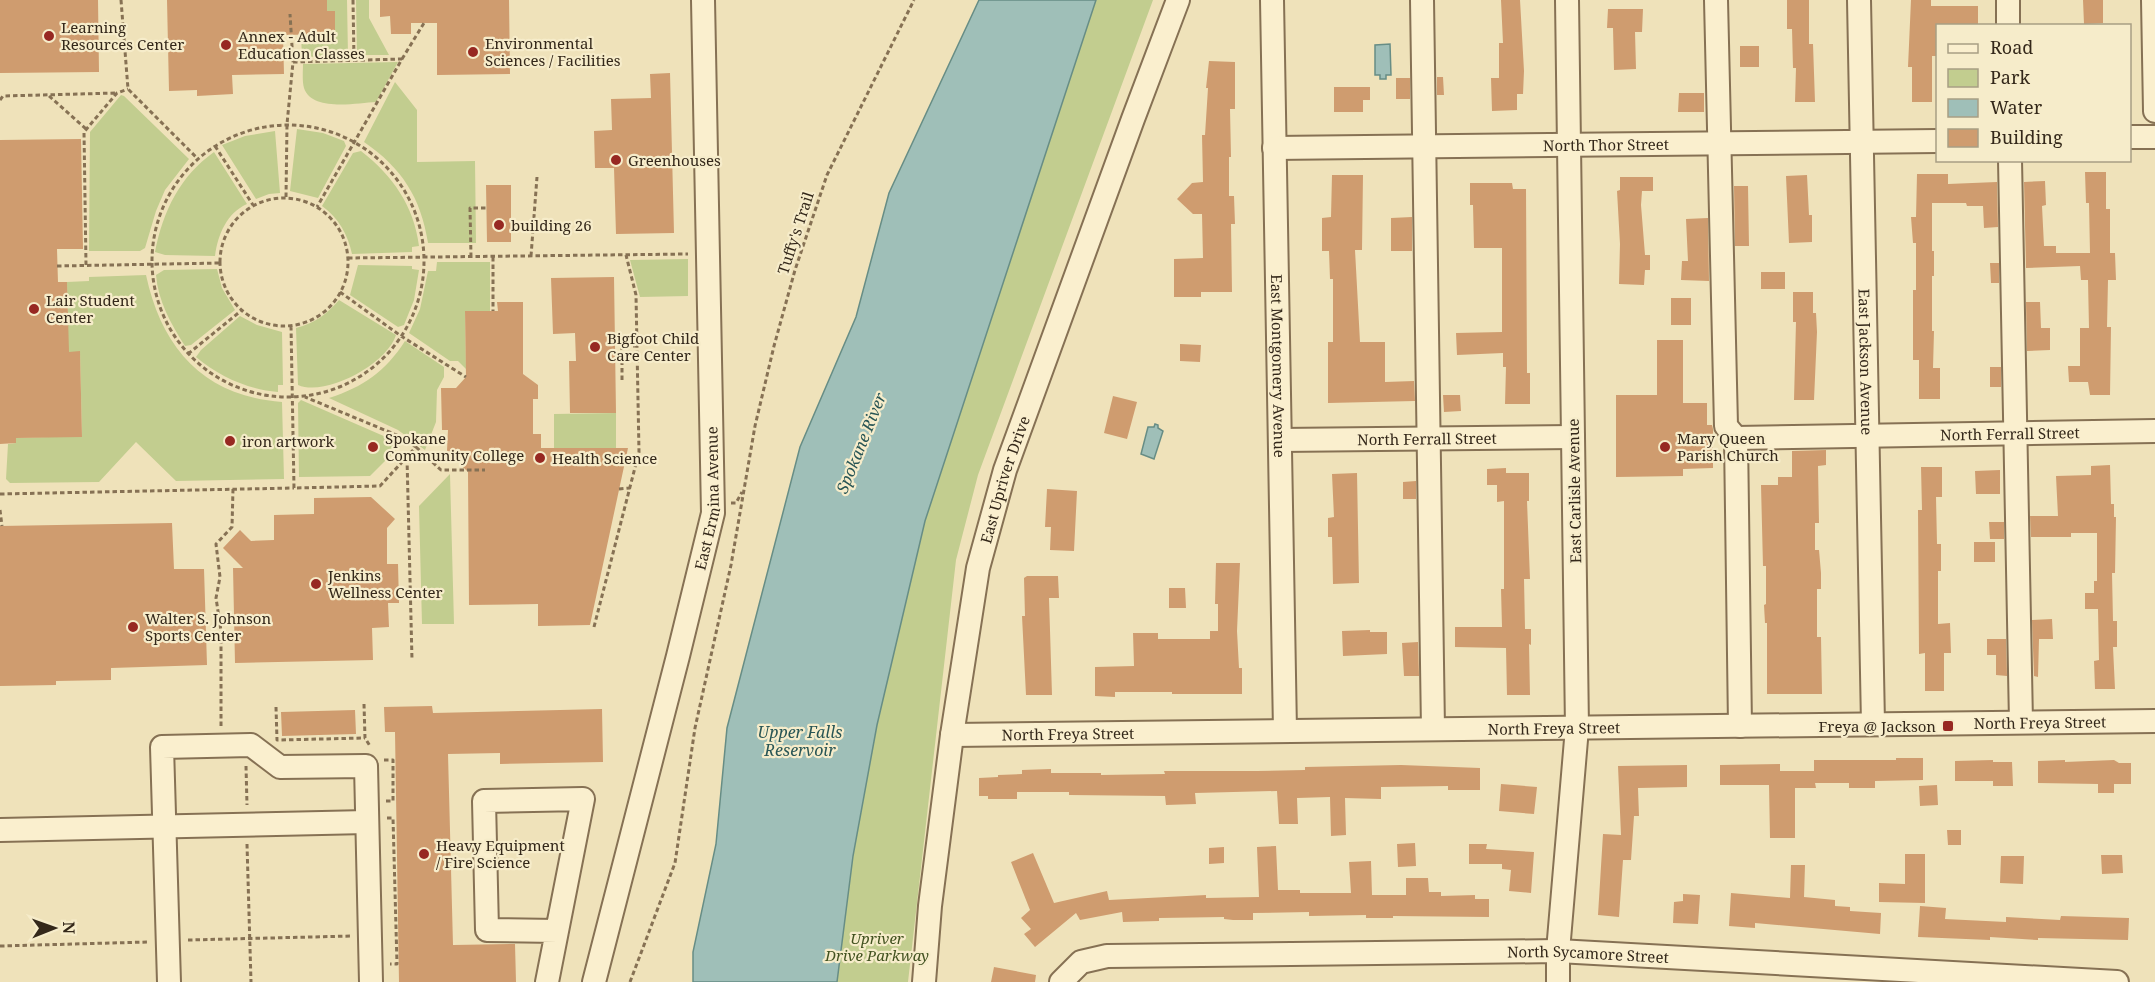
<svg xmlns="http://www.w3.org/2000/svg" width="2155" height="982" viewBox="0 0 2155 982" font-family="'Noto Serif',serif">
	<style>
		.green { fill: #c2cd8f }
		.water { fill: #9fbfb8; stroke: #678d85; stroke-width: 1.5 }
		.building { fill: #cf9c6f }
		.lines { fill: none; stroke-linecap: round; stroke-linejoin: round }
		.minor-casing { stroke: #867154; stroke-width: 26 }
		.path { stroke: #867154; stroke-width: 3; stroke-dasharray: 4.5 3; stroke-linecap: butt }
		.minor { stroke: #faefce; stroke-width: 22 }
		.poi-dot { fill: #972822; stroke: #f6ecca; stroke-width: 2 }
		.labels { text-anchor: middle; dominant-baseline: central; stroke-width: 4.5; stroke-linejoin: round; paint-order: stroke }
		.poi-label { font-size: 15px; fill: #34281a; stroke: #f6ecca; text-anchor: start }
		.street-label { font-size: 15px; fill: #34281a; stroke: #f6ecca }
		.park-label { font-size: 15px; font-style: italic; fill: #425220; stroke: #f6ecca }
		.water-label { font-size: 16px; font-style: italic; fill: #285555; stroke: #f6ecca }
	</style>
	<rect width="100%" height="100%" fill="#efe2ba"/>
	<path class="green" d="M327,0H347L348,56L302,57L301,34H335V11H327Z
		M356,0H369V18L389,55H357Z
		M1096,0H1153L978,475L956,560L908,982H837L853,856L877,725L925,521Z
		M398,62L376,102C356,103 312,112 304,88C302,81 303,71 303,64Z
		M395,82L417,110V162L475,161L476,243H428C421,198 402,168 364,142Z
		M121,95L124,96L189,159L165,190L156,211L145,248L140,251H89L90,132Z
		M297,129L323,133L344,141L346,146L318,198L290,191Z
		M275,131L280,193L269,194L256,199L222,145L245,136Z
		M361,151C393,176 414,206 419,246L412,247V252L352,254C348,235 339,218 322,206L353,153Z
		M214,152L247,204C227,213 218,234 215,256L165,255L155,252C163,211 180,176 214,152Z
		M688,259V296L640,297L630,260Z
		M437,262H490V311L465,312L466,369L458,361H450L409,333L420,309L428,271H436Z
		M358,265L412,266V269L419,270L414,300L404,325L398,327L350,295Z
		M217,269L222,288L235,310L191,345L185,346C171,324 158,301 156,275L164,270Z
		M146,275C162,349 204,396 282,402L284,479L176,481L136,442L99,482L10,483L6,479L8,444L16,443V438L82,436L80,352H52L68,335L67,282L89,281V277Z
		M339,300L396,335C387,364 326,397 298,385L296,328C315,323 327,314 339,300Z
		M240,316L257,325L282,332L283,385H278V392C247,389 220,377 196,357L201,350Z
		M405,341L444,367V377L437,390L436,422L425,450L398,430L329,398C363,387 385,372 405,341Z
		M301,400L402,444L370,476L299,477L298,403Z
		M616,413V448H554V414Z
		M450,474L454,624H422L419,506Z"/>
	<path class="water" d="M979,0H1096L925,521L877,725L853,856L837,982H693V952L716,844L727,728L800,447L856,317L889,193Z
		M1390,44L1391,75H1386V79H1380V75H1375V45Z
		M1155,424L1158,425V428L1163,431L1154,459L1141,454L1148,427H1154Z"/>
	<path class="building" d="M0,0H98L99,72L0,73Z
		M167,0H327V11H335V34L283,35L284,74L232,75L233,94L197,96V90L169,91Z
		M380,0H509L510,74L437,75V23H411V34H391L390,16L380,17Z
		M1501,0H1520L1524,71L1523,94H1517V110L1492,111L1491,78H1499V43H1503Z
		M1787,0H1809V44H1813L1815,102H1795L1796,68H1793L1792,29H1787Z
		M1911,0H1931V6H1978V25H1938V56H1932V102H1912V67H1908Z
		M2083,0H2103V23L2084,24Z
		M1608,9H1643L1642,32H1635L1636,69L1614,70L1613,28H1607Z
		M1740,46H1759V67H1740Z
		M1209,61L1235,62V109H1230L1231,157H1229V196H1234L1235,224H1231L1232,292H1201V297H1174V259L1203,258L1202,214H1193L1177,199L1192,183L1203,182L1202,135H1205L1208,88H1206Z
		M670,73L674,233L616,234L614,168H595L594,131L612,130L611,99L651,98L650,74Z
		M1437,77H1443L1444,95H1437Z
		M1396,78H1410V99H1396Z
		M1334,87H1370V100H1363V112H1334Z
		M1679,93H1704V112H1678Z
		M81,139L83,249H57L58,282H67L69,352L80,351L82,437L16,438V443L0,444V140Z
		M2085,172H2106V209H2110V253H2115L2116,280H2108L2107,327H2111L2110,395H2090L2088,382H2069L2068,366H2080V328H2089L2088,280H2081L2080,266L2026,268L2024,182L2045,181L2046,205L2042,206L2044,246H2056V253H2090L2089,203H2086Z
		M1917,174H1948V184L1997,182L1998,227L1984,228L1983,206H1967L1966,203H1932V251H1934V276H1932V331H1934L1933,368H1940V399H1919V360H1913V290H1916V243H1913L1911,217H1916Z
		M1332,175H1363L1362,250H1355L1360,342H1385V382L1414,381L1415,401L1328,403V342H1333V279H1330L1329,251H1322V218L1331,217Z
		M1807,175L1809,215H1812V242L1789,243L1786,176Z
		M1620,177H1653V191H1642L1641,205L1645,255H1650V270H1645L1644,285L1619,284L1620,244L1617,191L1620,190Z
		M1470,183H1512L1513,189H1526L1527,373H1530V404H1505L1506,367H1503V353L1457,355L1456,333L1502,332V248H1474L1473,205H1470Z
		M486,185H511V242H487Z
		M1734,186H1748L1749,246H1735Z
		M1412,217V251H1391V218Z
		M1708,218L1709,281L1681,280L1682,261H1688L1686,219Z
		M1990,263H1999V283H1991Z
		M1761,272H1785V289H1761Z
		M614,277L616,413H570L569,361H576L575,333L553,334L551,278Z
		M1793,292H1813V313H1816L1817,332L1814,400H1794L1796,322H1793Z
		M1671,298H1691V325H1671Z
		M497,302H523V374L538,385V399H533V434H541V448H628L590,625L538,626V604L469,605L468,472L447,451L448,430H442L441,388H456L466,377L465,311H498Z
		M2026,302H2040L2041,328H2050V350L2027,351Z
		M1657,340H1683V403H1707V425H1712L1713,429V468L1683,469V476L1616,477V395H1657Z
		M1180,344L1201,345L1200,362L1180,361Z
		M1990,367H2001V387H1990Z
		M1443,395H1460L1461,411L1444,412Z
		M1113,396L1137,402L1127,439L1104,433Z
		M1826,450V465L1818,466L1819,523H1815V550H1819L1821,573V589H1817V637H1821L1822,694H1767V623H1765L1764,605L1766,604V566H1763L1761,485H1778V477H1792V451Z
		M2110,465L2111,504H2114V517H2116L2115,573H2112L2113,621H2117V647H2113L2115,689H2095L2094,661L2099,660L2098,609H2085V593H2094V581H2097V533H2071V537H2031L2030,516H2058L2056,476L2091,475V466Z
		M1921,467H1942V497H1936L1937,544H1941V571H1938V624L1950,623L1951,653H1944V691H1925V653L1919,654L1918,510H1922Z
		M1506,468V473H1529V501H1527L1530,579H1524L1525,629H1531V645L1529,644L1530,695H1507L1506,648L1455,647V627H1502L1501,589H1504V501L1497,502V485H1487V469Z
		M2000,470V494H1976L1975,471Z
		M1357,473L1359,583L1333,584L1332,537H1328V518L1334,517L1332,474Z
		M1416,481V499H1403V482Z
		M1047,489L1077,491L1074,551L1050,550L1051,527H1045Z
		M371,497L395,519L387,528V564H398L399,603H388L389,627L372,628L373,660L235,663L233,568H243L223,548L240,530L251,541L274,540V515L314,514V498Z
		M1989,522H2004V539H1990Z
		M172,523L174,569H204L207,665L111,668V680L56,681V685L0,686V526Z
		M1974,542H1995V562H1974Z
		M1216,563H1240L1237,631L1239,668H1242V694H1172V692H1115V697L1095,696V667L1134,666L1133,633H1158V639H1210V631H1218V604H1215Z
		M1027,576H1058L1059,598H1049L1052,695H1026L1022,616H1025L1024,578Z
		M1169,588H1185L1186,608H1169Z
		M2052,619L2053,639H2039L2038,677L2034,676L2032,620Z
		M1370,630V632H1387V654L1343,656L1342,631Z
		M1987,639H2006L2007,676L1996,675V655H1987Z
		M1418,642L1419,676H1404L1402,643Z
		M432,706L433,713L602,709L603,762L500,764V753L448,754L453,945L515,944L516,982H399L395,732H385L384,707Z
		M355,710L356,734L282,736L281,712Z
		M1896,758H1923V780L1875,781V788H1849V783H1815L1816,788H1795V838H1770L1769,785H1720V765L1780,764V771H1814V760H1896Z
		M1993,760V762H2012L2013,786H1993V781H1955V761Z
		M2065,760V762L2114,760L2119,763H2131V784H2114V793H2098V784L2038,783V761Z
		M1401,765L1480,768V790H1448V786L1381,787V799L1345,798L1346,835L1331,836L1330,797L1297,798L1298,824H1279L1277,791L1195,793L1196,804L1166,805L1165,796L1069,795V792H1017V799H988V796H979V778L998,777V775L1022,774V770L1051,769V773H1101V775L1165,774L1164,771H1257L1305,770V767Z
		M1687,765V787L1638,788L1639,816H1634L1631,860H1623L1619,917L1598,915L1603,834L1621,835L1618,766Z
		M1501,784L1537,787L1534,814L1499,811Z
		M1937,785L1938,805L1920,806L1919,786Z
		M1947,830H1961V845H1948Z
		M1415,843L1416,866L1398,867L1397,844Z
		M1469,844H1487L1486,849L1534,852L1531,893L1509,891L1511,870L1502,869V864H1469Z
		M1276,846L1278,890H1300V893H1351L1349,862L1371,861L1372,895H1406V878H1428L1429,892H1441V896L1475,895V899H1489V917L1393,916V918H1366V915L1309,916V912L1253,913V920H1233L1224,919V917L1159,918V921L1123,922L1122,912L1080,920L1076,913L1035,947L1024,934L1031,929L1021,918L1030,910L1011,862L1033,853L1054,903L1107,891L1109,900L1206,895V898L1259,897L1257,847Z
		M1224,847V863L1209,864V848Z
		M1905,854H1925V903L1879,902V883L1905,884Z
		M2101,855H2122L2123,873L2102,874Z
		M2001,856H2024L2023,884L2000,883Z
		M1791,865H1805L1804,897L1835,900V906L1850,907V911L1881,913L1880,934L1755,923V928L1729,926L1731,893L1790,898Z
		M1683,894L1700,895L1698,924L1673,923L1674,902L1683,901Z
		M1920,906L1946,908L1945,919L2006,922V917L2060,920L2061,916L2129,918L2128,940L2038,938V940L1990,937V940L1918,937Z
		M994,967L1036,975L1035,982H991Z"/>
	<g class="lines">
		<g class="minor-casing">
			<g id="minor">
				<path id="s1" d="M1272,0L1285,731"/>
				<path d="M1422,0L1433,729"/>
				<path d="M1716,0L1726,426L1736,438L1740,726"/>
				<path id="s2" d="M1859,0L1873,724"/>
				<path d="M2008,0V26"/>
				<path d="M2153,0L2155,111"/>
				<path d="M2130,137H2155"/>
				<path id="s3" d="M1274,148L1938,141"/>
				<path d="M2010,160L2021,722"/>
				<path id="s4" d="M1736,438L2155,431"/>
				<path id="s5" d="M1280,440L1573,437"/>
				<path id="s6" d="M952,735L2155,721"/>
				<path d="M0,830L367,822"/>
				<path d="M169,982L162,747L251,745L280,767L366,766L371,982"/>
				<path d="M547,982L583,799L484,801L487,930L557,931"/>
				<path id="s7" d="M594,982L678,656L713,513L703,0"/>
				<path id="s8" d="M924,982L930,906L952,735L978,568L1005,470L1133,119L1178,0"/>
				<path id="s9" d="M1061,982L1081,962L1107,956L1558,951L2117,982"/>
				<path d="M1558,982V951L1577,728L1567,0"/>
			</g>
		</g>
		<path class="path" d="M121,0L128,89L197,158
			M353,0L354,60
			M402,59L424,23
			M293,62L402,59L317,207
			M49,96L86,129
			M0,100L3,96L117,93
			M152 261a136 136 0 1 1 272 0a136 136 0 1 1-272 0Z
			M215,146L253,205
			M286,197L287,124L293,62L290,14
			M220 262a64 64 0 1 1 128 0a64 64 0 1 1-128 0Z
			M531,256L537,177
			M471,257L470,208H487
			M493,257V311
			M348,258L688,254
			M86,265L84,132L117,93L128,89
			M57,266L220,263
			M340,292L401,336L466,377
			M291,326L294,488L380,486L416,447L399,436L305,397
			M188,354L242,310
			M622,380V346H637
			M416,447L441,470H485
			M407,458L412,660
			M619,489L630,488
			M0,494L294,488
			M731,503H736L742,492
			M0,510L2,526
			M594,627L639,452L636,295L626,255
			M364,704L365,738L370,746
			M276,707L277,740L365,738
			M221,726V631L216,598L220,577L216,544L232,527L233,489
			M384,760H393V801H386
			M246,766L247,805
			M387,818H393L397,964H390
			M247,844L251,982
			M188,940L352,936
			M0,946L148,942
			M630,982L675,863L695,728L731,565L755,426L774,346L795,270L827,175L914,0"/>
		<use href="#minor" class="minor"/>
	</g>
	<g class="poi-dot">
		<circle cx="49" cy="36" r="6"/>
		<circle cx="226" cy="45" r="6"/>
		<circle cx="473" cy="52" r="6"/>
		<circle cx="616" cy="160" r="6"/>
		<circle cx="499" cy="225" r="6"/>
		<circle cx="34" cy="309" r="6"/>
		<circle cx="595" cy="347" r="6"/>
		<circle cx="230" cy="441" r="6"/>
		<circle cx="373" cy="447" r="6"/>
		<circle cx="1665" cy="447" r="6"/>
		<circle cx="540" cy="458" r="6"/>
		<circle cx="316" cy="584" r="6"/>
		<circle cx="133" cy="627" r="6"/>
		<rect x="1942" y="720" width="12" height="12" rx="3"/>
		<circle cx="424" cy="854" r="6"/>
	</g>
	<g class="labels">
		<g class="poi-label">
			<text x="61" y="27">Learning<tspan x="61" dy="17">Resources Center</tspan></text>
			<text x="238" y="36">Annex - Adult<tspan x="238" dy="17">Education Classes</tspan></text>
			<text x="485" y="43">Environmental<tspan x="485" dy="17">Sciences / Facilities</tspan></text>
			<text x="628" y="160">Greenhouses</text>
			<text x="511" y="225">building 26</text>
			<text x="46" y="300">Lair Student<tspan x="46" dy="17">Center</tspan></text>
			<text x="607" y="338">Bigfoot Child<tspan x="607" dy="17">Care Center</tspan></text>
			<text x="385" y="438">Spokane<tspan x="385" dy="17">Community College</tspan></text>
			<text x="1677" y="438">Mary Queen<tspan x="1677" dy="17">Parish Church</tspan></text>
			<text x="242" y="441">iron artwork</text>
			<text x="552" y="458">Health Science</text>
			<text x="328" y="575">Jenkins<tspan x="328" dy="17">Wellness Center</tspan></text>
			<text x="145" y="618">Walter S. Johnson<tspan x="145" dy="17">Sports Center</tspan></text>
			<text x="1936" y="726" text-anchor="end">Freya @ Jackson</text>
			<text x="436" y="845">Heavy Equipment<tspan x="436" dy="17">/ Fire Science</tspan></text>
		</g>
		<g class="street-label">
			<text stroke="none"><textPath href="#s3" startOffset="332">North Thor Street</textPath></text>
			<text transform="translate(795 233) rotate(-72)">Tuffy's Trail</text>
			<text stroke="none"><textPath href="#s2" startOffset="362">East Jackson Avenue</textPath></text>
			<text stroke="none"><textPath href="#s1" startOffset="366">East Montgomery Avenue</textPath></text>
			<text stroke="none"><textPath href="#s4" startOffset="274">North Ferrall Street</textPath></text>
			<text stroke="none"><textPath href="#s5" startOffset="147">North Ferrall Street</textPath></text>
			<text stroke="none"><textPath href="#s8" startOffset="510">East Upriver Drive</textPath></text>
			<text transform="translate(1574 491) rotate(-91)">East Carlisle Avenue</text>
			<text stroke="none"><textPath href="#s7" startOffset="498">East Ermina Avenue</textPath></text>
			<text stroke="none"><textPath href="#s6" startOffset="1088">North Freya Street</textPath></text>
			<text stroke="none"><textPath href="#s6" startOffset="602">North Freya Street</textPath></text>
			<text stroke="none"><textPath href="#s6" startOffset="116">North Freya Street</textPath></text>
			<text stroke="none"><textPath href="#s9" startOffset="536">North Sycamore Street</textPath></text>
		</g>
		<g class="park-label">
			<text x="877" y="938">Upriver<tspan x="877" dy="17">Drive Parkway</tspan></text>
		</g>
		<g class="water-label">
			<text transform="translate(861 443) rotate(-68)">Spokane River</text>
			<text x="800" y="732">Upper Falls<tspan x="800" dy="18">Reservoir</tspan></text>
		</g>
	</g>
	<rect x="1936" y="24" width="195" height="138" fill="#f6ecca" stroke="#a89e84" stroke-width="1.5"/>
	<rect x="1948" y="44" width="30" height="9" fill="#faefce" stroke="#a89e84" stroke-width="1.5"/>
	<text x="1990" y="54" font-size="18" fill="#34281a">Road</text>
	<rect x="1948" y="69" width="30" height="18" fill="#c2cd8f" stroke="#a89e84" stroke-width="1.5"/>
	<text x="1990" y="84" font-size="18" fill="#34281a">Park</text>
	<rect x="1948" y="99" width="30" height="18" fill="#9fbfb8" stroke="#a89e84" stroke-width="1.5"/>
	<text x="1990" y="114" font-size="18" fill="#34281a">Water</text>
	<rect x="1948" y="129" width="30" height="18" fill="#cf9c6f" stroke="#a89e84" stroke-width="1.5"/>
	<text x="1990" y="144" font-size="18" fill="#34281a">Building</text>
	<g transform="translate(54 928) rotate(89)" stroke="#f6ecca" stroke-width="4.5" paint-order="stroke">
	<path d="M0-4.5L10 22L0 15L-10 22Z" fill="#34281a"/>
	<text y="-9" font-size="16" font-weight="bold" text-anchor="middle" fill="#34281a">N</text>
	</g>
</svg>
